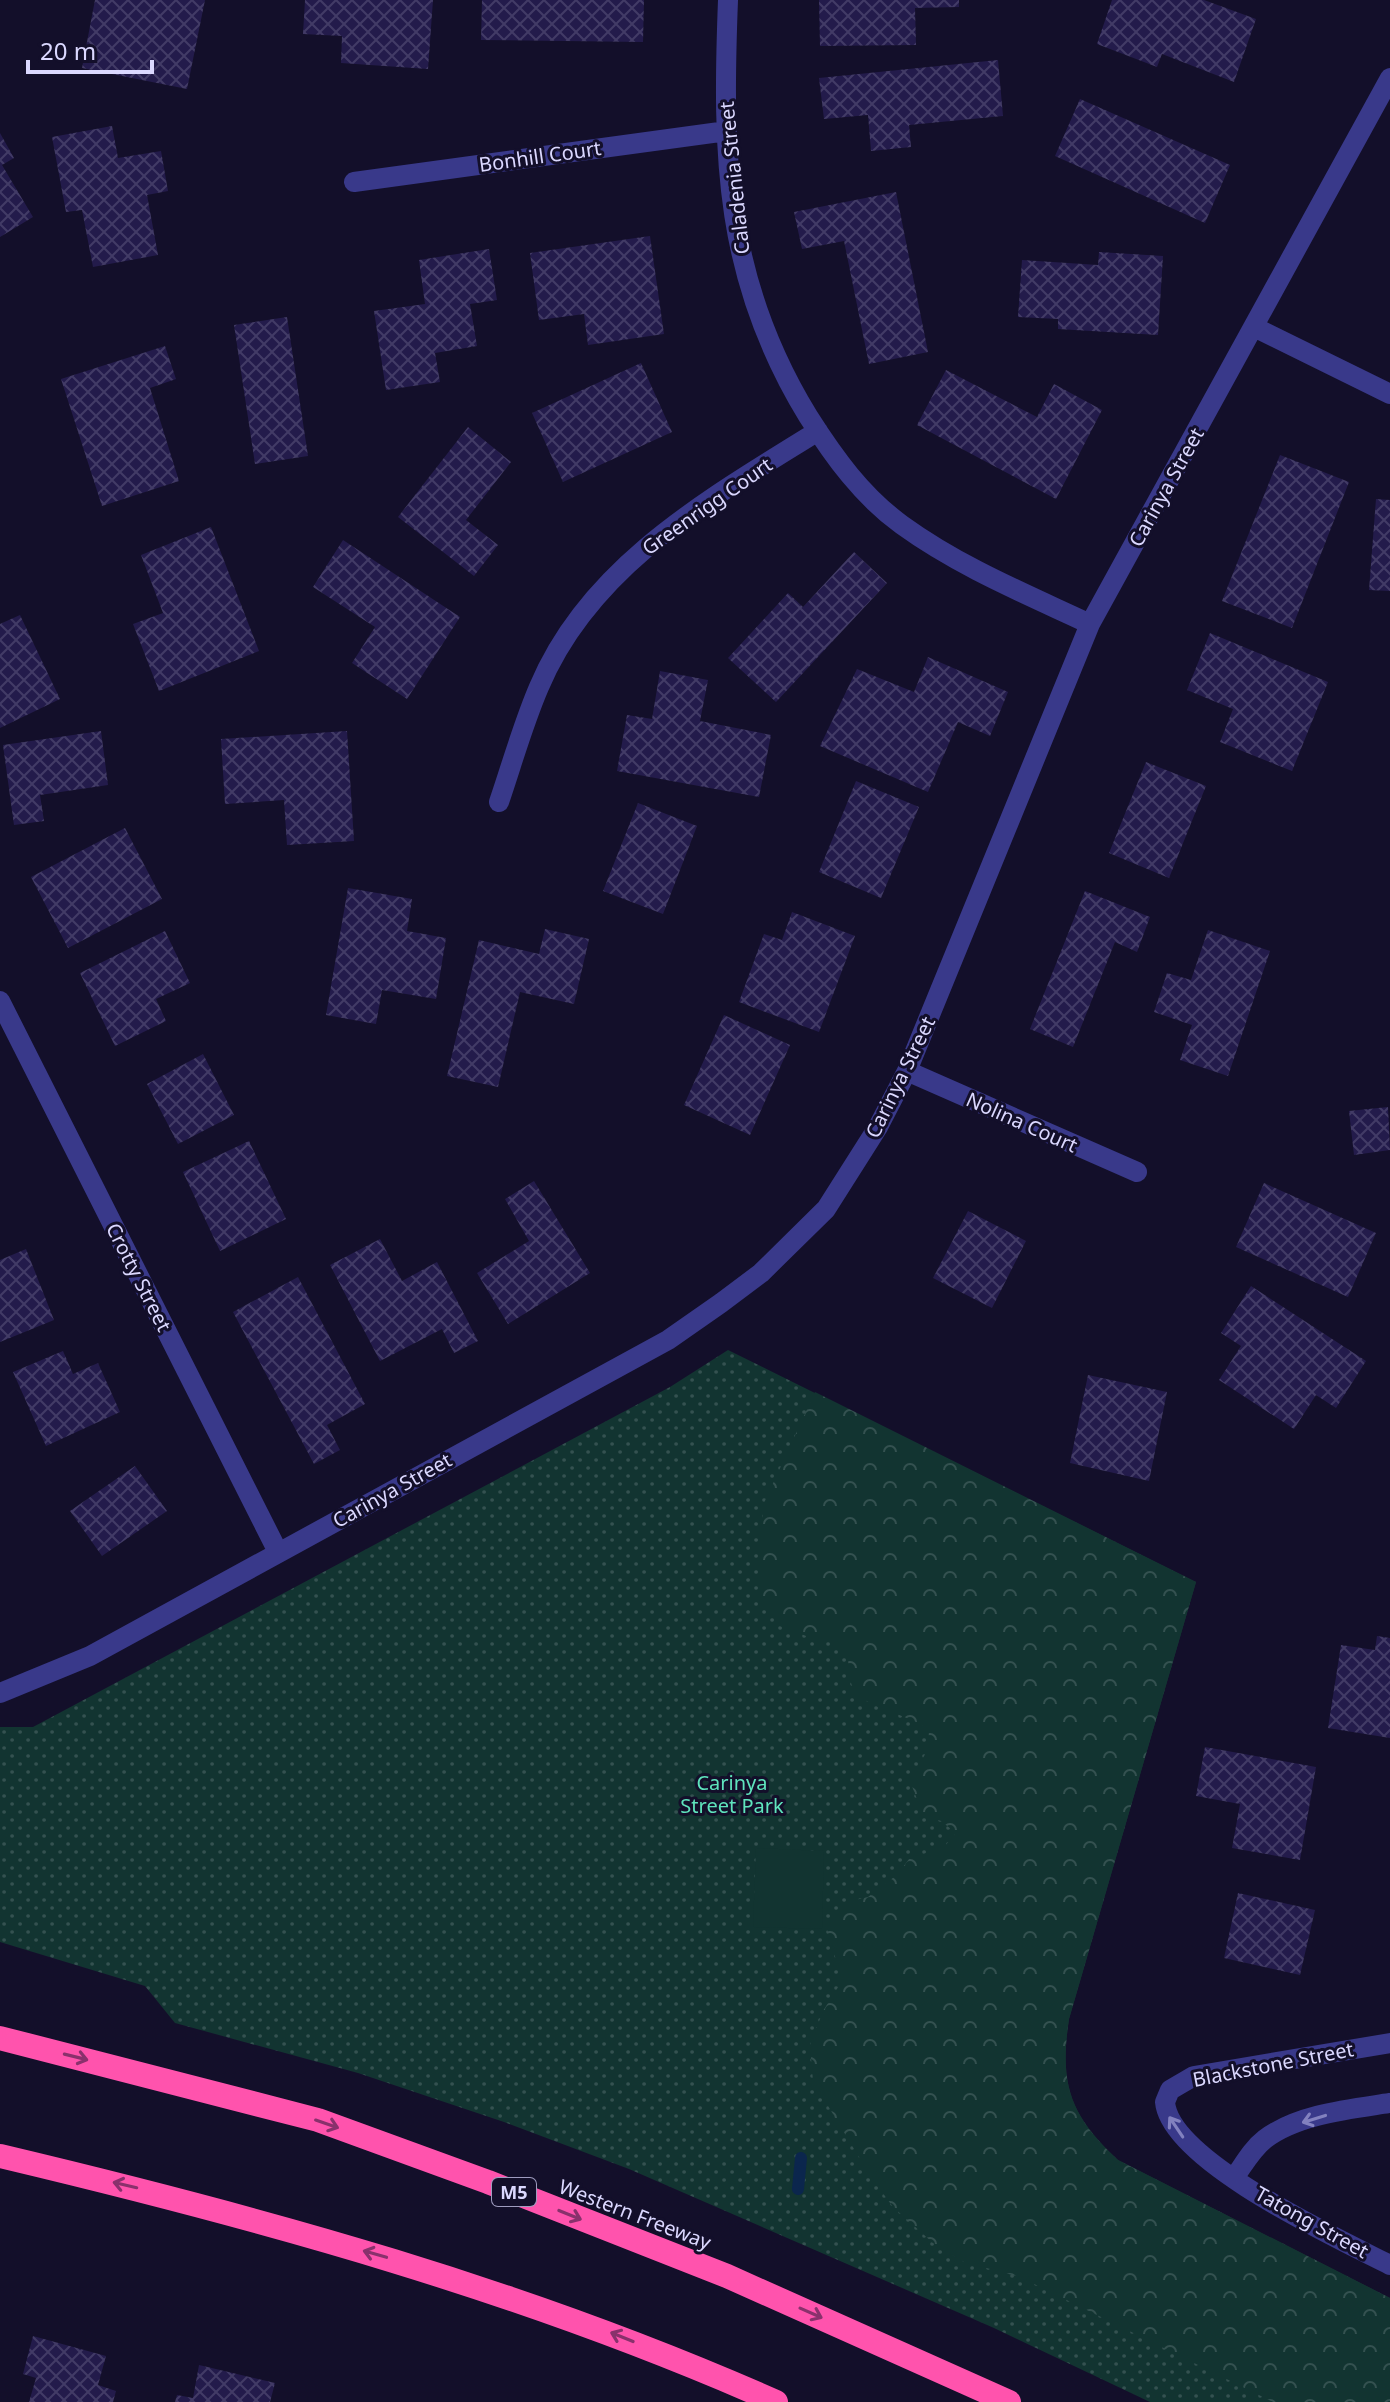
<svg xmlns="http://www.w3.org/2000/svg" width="1390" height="2402" viewBox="0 0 1390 2402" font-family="'Noto Sans',sans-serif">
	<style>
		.grass { fill: url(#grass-dots) }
		.forest { fill: url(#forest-crowns) }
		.garden { fill: #123431 }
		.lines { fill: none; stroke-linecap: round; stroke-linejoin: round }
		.stream { stroke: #0b264d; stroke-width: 12 }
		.building { fill: url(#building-cross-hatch) }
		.street { stroke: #39398a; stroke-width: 20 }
		.highway { stroke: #ff53ad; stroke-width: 24 }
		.oneway { stroke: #89316c }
		.oneway2 { stroke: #8281bf }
		.labels { text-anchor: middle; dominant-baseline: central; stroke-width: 6; stroke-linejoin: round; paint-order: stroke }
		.shield { fill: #130f2a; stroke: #9f9cbf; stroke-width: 2 }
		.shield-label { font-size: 18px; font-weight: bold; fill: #dbd8ff }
		.street-label { font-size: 20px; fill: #dbd8ff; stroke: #130f2a }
		.park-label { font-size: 20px; fill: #5fe4bd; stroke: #130f2a }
	</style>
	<defs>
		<pattern id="grass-dots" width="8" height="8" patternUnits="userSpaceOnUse" patternTransform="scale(2)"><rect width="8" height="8" fill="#123431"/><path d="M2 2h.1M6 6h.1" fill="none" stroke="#345150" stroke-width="1.8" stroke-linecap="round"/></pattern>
		<pattern id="forest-crowns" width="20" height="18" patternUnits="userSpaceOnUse" patternTransform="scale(2)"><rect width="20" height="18" fill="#123431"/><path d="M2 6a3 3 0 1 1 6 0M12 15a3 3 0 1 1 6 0" fill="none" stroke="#345150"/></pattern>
		<pattern id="building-cross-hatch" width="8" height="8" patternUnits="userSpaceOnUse" patternTransform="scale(2)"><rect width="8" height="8" fill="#231b4b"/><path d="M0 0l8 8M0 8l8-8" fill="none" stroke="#423b66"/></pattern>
	</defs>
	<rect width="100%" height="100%" fill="#130f2a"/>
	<path class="grass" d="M728,1350L1196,1582L1069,2019C1059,2084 1070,2115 1118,2160L1390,2298V2402H1150L994,2328L629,2169L504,2122L358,2073L175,2023L145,1986L0,1942V1727H33L670,1387Z"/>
	<path class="forest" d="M815,1392L1196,1582L1069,2019C1059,2084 1070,2116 1118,2160L1390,2298V2402H1273L1020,2277L964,2262L933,2243L893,2207L871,2177L813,2081L810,2045L823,2011L842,1981L827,1929L851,1901L868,1897L898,1874L909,1859L944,1847L956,1833L941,1821L923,1815L910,1781L928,1749L929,1730C908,1713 864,1709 853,1688C848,1678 849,1662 847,1651L833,1639H814L780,1626L760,1595L758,1558L764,1503Z"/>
	<path class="garden" d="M756,1848L824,1851L822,1929L753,1927Z"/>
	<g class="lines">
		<path class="stream" d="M798,2189L801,2158"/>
	</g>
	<path class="building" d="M95,0H205L187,89L82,68Z
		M305,0H433L428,69L341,63L342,36L303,34Z
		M482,0H644L643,42L481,40Z
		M819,0H959V7L915,8L916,45L820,46Z
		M1112,0H1204L1256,19L1234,82L1162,54L1157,67L1097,44Z
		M998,60L1003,116L909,125L911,147L871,151L868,115L824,119L819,78Z
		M1080,99L1230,165L1205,223L1055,156Z
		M112,126L118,158L161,151L168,191L147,195L158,255L93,267L82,210L66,212L52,137Z
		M0,133L14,158L2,165L33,217L0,237Z
		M896,192L928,352L869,364L844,241L802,249L794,212Z
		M650,236L664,334L588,345L584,314L539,320L530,253Z
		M489,249L497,300L470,304L477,346L435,353L440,382L386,390L374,311L425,304L419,260Z
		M1099,252L1163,256L1158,335L1058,329V319L1018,317L1022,260L1098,265Z
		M287,317L308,456L255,464L234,325Z
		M165,346L176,379L150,388L179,481L102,506L61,379Z
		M641,363L672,432L563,482L532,413Z
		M946,370L1037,417L1054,384L1102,410L1056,499L917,425Z
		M468,427L511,462L466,520L498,545L474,576L398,517Z
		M1280,455L1349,482L1292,628L1222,601Z
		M1376,499L1390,500V591L1369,590Z
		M211,527L259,651L159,691L133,624L163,613L141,555Z
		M343,540L460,617L407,699L352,663L375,627L313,587Z
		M854,552L887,583L776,702L728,658L788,593L803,607Z
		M20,615L60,699L0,728V624Z
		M1210,633L1328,682L1292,771L1220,742L1233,709L1187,690Z
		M928,657L1008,692L990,736L958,722L928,792L820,746L857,669L914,692Z
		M660,671L708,680L700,721L771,735L759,797L617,771L627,715L652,719Z
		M101,731L108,785L40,795L44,821L14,825L3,745Z
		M347,731L354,841L287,845L284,800L225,804L221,739Z
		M1146,762L1206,786L1169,878L1109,853Z
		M856,781L919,807L881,898L819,872Z
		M638,803L697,826L663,914L603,891Z
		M125,828L162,899L68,948L31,877Z
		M348,888L412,899L407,931L446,938L436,999L382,990L376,1024L326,1015Z
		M1085,891L1150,917L1137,952L1115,942L1073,1047L1030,1029Z
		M792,912L855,936L819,1032L739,1002L764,934L782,940Z
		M545,929L589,939L574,1004L520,992L498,1087L447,1076L479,940L539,954Z
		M1208,930L1270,951L1228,1076L1180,1060L1192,1025L1154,1012L1167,973L1191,980Z
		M165,931L190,983L156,999L166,1021L115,1046L80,973Z
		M724,1015L790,1045L750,1135L684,1105Z
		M203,1054L234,1115L178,1144L147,1084Z
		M1388,1107L1390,1150L1354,1155L1349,1111Z
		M249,1141L286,1219L220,1251L183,1172Z
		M534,1181L590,1273L508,1324L477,1273L529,1241L505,1199Z
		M1264,1183L1376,1233L1348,1297L1236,1247Z
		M968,1211L1026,1241L992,1308L933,1278Z
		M380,1239L402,1281L437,1262L478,1341L454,1353L442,1329L380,1361L330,1265Z
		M26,1249L54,1320L0,1342V1260Z
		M298,1277L365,1404L327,1425L340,1450L314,1464L233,1312Z
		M1251,1286L1366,1361L1336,1408L1316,1395L1294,1429L1219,1380L1241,1346L1221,1333Z
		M63,1351L73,1374L98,1363L120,1412L46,1446L13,1372Z
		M1088,1375L1167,1392L1149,1481L1070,1463Z
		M135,1466L167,1511L102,1556L70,1511Z
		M1377,1636L1390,1638V1738L1328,1728L1341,1645L1375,1650Z
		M1205,1747L1316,1767L1300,1860L1232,1848L1240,1804L1196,1796Z
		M1238,1893L1315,1910L1300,1975L1224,1958Z
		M33,2336L106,2356L98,2385L116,2391L113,2402H29L36,2378L23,2374Z
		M199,2365L275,2383L270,2402H175L177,2395L193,2398Z"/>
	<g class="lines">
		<path class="street" d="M728,0C722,156 724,279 808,416C834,457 862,496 902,525C960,567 1026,594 1090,624
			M354,182L727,131
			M1254,327L1390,394
			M499,802C512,764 523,724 539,687C590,565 711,498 818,431
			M0,1001L278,1552
			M907,1071L1137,1172
			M0,1693L90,1656L668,1340L721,1303L761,1273L826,1209L878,1127L907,1071L1090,624L1390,78
			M1390,2043L1194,2076L1170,2090L1165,2102C1170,2161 1339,2239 1390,2265
			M1234,2178C1244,2164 1252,2149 1265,2139C1298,2114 1351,2109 1390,2103"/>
		<path class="highway" d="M0,2038L318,2120L488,2182L727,2276L1009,2402
			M0,2156C265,2219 526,2291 776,2402"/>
	</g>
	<defs><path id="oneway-shaft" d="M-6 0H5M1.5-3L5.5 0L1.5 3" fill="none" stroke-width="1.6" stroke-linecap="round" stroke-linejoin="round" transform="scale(2)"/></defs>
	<g class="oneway">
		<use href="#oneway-shaft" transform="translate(76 2057) rotate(14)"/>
		<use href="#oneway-shaft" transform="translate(327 2124) rotate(19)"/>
		<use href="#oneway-shaft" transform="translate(125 2185) rotate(-167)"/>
		<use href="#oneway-shaft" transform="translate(570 2215) rotate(22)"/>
		<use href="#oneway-shaft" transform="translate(375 2254) rotate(-164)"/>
		<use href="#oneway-shaft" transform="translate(811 2313) rotate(24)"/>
		<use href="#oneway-shaft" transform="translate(622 2337) rotate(-158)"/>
	</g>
	<g class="oneway2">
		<use href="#oneway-shaft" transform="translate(1314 2119) rotate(163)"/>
		<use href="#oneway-shaft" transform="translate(1176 2127) rotate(-124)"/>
	</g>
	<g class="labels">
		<rect class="shield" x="492" y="2178" width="44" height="28" rx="6"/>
		<g class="shield-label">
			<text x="514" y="2192">M5</text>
		</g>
		<g class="street-label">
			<text transform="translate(540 156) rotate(-8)">Bonhill Court</text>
			<text transform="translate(734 178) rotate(-96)">Caladenia Street</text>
			<text transform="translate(1166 487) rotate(-61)">Carinya Street</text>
			<text transform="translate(707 506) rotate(-35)">Greenrigg Court</text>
			<text transform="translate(900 1077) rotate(-64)">Carinya Street</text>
			<text transform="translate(1022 1122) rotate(24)">Nolina Court</text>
			<text transform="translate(139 1277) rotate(63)">Crotty Street</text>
			<text transform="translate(392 1490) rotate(-29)">Carinya Street</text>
			<text transform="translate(1273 2064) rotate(-11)">Blackstone Street</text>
			<text transform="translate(635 2214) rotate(21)">Western Freeway</text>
			<text transform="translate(1312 2222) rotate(29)">Tatong Street</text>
		</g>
		<g class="park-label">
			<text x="732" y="1782">Carinya<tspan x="732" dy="23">Street Park</tspan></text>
		</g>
	</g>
	<path d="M28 60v12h124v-12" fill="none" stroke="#dbd8ff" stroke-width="4"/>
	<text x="40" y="60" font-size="24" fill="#dbd8ff" stroke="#130f2a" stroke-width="6" paint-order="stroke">20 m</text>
</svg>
